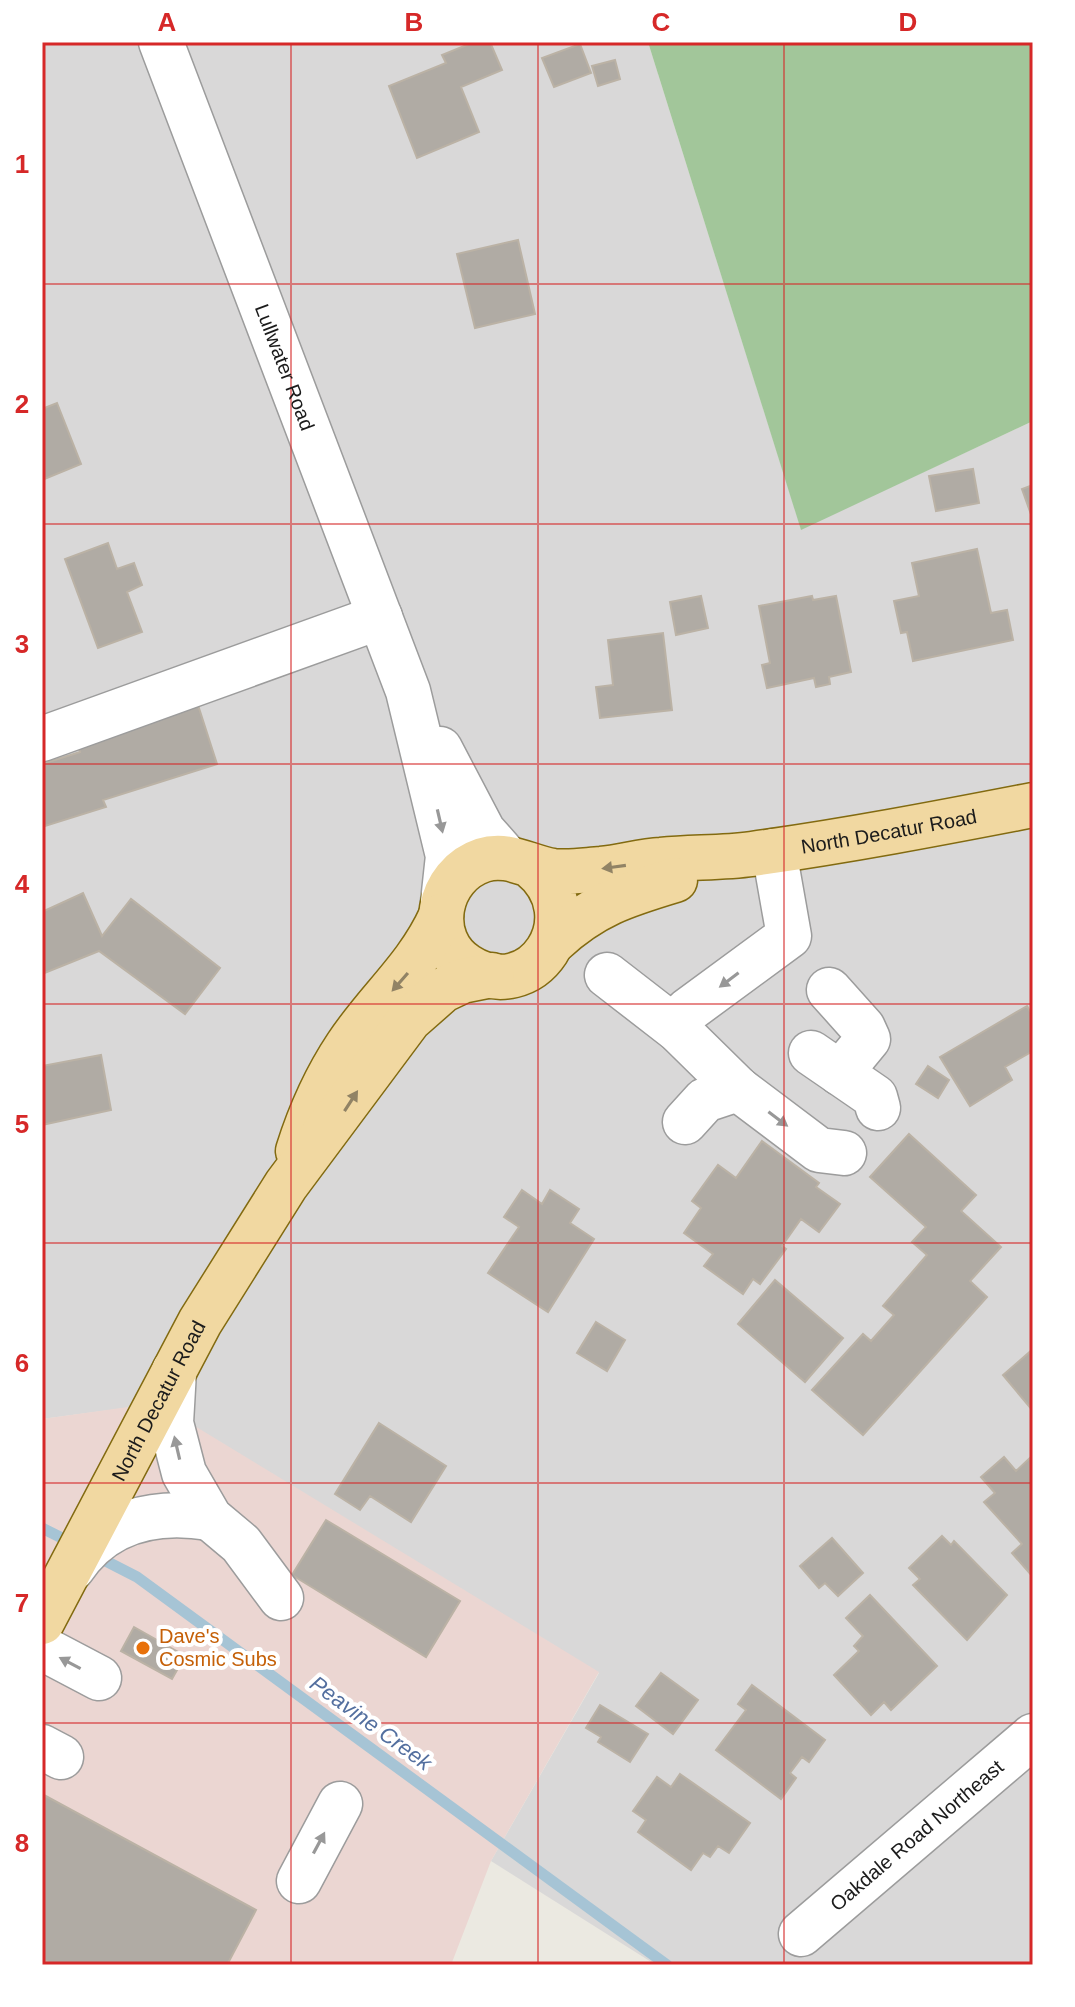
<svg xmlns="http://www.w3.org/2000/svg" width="1075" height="2007" viewBox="0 0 1075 2007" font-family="Helvetica,sans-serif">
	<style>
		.residential { fill: #d9d8d8 }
		.commercial { fill: #ebd6d2 }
		.forest { fill: #a2c69a }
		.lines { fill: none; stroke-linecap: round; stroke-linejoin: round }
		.stream { stroke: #a6c4d5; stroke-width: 11 }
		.building { fill: #b0aba4; stroke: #bbb2a5; stroke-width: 2 }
		.minor-casing { stroke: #9c9c9c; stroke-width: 47 }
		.major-casing { stroke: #826a10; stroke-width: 47 }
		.minor { stroke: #fff; stroke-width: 44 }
		.major { stroke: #f1d8a1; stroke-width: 44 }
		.oneway { fill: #989898 }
		.oneway2 { fill: #918365 }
		.grid { fill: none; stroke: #d62828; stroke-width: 2; stroke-opacity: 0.55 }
		.food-dot { fill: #e8710a; stroke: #fff; stroke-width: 3 }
		.labels { text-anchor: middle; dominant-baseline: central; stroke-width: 8; stroke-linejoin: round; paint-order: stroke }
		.street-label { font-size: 20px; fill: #1b1b1b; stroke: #fff }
		.food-label { font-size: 20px; fill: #c56008; stroke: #fff; text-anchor: start }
		.water-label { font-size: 22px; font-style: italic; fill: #536f9f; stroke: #fff }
		.neatline { fill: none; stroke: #d62828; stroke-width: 3 }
		.grid-label { font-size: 26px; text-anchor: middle; font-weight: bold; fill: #d62828 }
	</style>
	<rect width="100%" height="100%" fill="#ebe9e1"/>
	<path class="residential" d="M42,42H648L801,529L1033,421V1965H656L491,1861L599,1673L155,1404L42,1419Z"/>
	<path class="commercial" d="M157,1403L599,1672L491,1861L451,1965H42V1419Z"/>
	<path class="forest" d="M648,42H1033V421L801,530Z"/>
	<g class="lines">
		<path class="stream" d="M42,1528L74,1544
			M96,1556L137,1577L667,1965"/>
	</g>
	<path class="building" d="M474,42H490L502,70L461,87L479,132L417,158L389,86L446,63L442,55Z
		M580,44L591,73L554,87L542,58Z
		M615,60L620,79L598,86L592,66Z
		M518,240L535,314L475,328L457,254Z
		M57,403L81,464L42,480V409Z
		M973,469L979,503L936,511L929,476Z
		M1033,485V520L1022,489Z
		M108,543L117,569L134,563L142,585L127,592L142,632L98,648L65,559Z
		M977,549L991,613L1007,610L1013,640L913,661L907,632L901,633L894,601L919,596L912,563Z
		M701,596L708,628L676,635L670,602Z
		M812,596L813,600L836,596L851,672L829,677L830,684L816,687L814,678L767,688L762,665L770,663L759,606Z
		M663,633L672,710L600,718L596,687L613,685L608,640Z
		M198,705L217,764L103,800L106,807L42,827V764L80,752L77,743Z
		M83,893L102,936L131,899L220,968L185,1014L99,951L42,974V912Z
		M1027,1006L1033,1016V1051L1005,1067L1012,1080L970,1106L940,1057Z
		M101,1055L111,1110L42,1125V1066Z
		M928,1066L949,1080L938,1098L916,1084Z
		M909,1134L976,1195L961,1211L1001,1247L970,1281L987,1297L863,1435L812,1390L863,1334L871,1341L894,1315L883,1306L927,1255L912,1242L926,1227L870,1177Z
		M762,1141L819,1183L816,1187L840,1204L819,1232L801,1219L782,1246L786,1249L760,1284L753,1279L743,1294L704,1266L713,1254L684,1233L701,1208L692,1201L718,1165L736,1178Z
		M522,1190L542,1204L550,1190L579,1209L570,1223L594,1239L548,1312L488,1273L519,1227L504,1217Z
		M775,1280L843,1338L805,1382L738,1324Z
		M596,1322L625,1340L607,1371L577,1353Z
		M1033,1349V1411L1003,1375Z
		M379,1423L446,1466L411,1522L370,1496L360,1510L335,1494Z
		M1033,1455V1577L1012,1553L1022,1544L984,1502L995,1493L981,1477L1004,1457L1016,1471Z
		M326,1520L460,1601L426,1657L292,1575Z
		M942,1536L951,1545L954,1541L1007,1595L967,1640L913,1585L920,1579L909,1568Z
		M832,1538L863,1573L838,1596L825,1583L819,1588L800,1566Z
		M870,1595L937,1666L891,1710L884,1702L871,1715L834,1675L859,1651L854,1646L863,1636L846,1618Z
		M134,1627L185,1656L172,1679L121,1651Z
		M661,1673L698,1700L673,1734L636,1706Z
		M752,1685L825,1740L809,1762L802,1757L790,1773L796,1778L781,1799L716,1750L746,1710L738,1704Z
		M600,1705L648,1734L630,1762L598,1742L601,1737L586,1728Z
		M680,1774L750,1823L729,1853L718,1846L710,1857L703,1853L691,1870L638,1832L646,1820L633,1811L657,1777L671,1787Z
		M42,1794L256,1910L227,1965H54L42,1959Z"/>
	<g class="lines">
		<g class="minor-casing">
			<g id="minor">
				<path id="s1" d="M161,42L408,691L448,856L443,902"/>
				<path d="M42,739L380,617"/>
				<path d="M440,749L483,831L506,857"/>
				<path d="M607,975L678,1030L738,1089L819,1150L844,1153"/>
				<path d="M829,990L863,1028L868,1039L840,1073"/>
				<path d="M678,1030L687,1011L789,936L774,851"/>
				<path d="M811,1053L875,1097L878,1108"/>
				<path d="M685,1122L705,1100L738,1089"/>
				<path d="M174,1371L171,1423L184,1473L210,1518L241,1544L281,1598"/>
				<path d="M72,1569C104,1520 155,1509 210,1518"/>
				<path d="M42,1648L99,1678"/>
				<path d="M42,1747L61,1757"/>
				<path d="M299,1881L340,1804"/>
				<path id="s2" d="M801,1934L1033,1736"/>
			</g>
		</g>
		<g class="major-casing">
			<g id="major">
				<path id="s3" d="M531,866C594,917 532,1008 467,966C425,939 437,875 483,860C508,852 528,867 553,871C569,873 586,870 601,869C622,867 641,861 661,860C692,857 722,858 752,854C846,841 940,823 1033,805"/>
				<path d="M554,941C593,905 625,895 675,880"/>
				<path d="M298,1151C310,1113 325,1079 347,1046C378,999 417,969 441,916"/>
				<path id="s4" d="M42,1622L200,1322L286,1185L409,1020L443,990L462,981L492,975"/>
			</g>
		</g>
		<use href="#minor" class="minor"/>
		<use href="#major" class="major"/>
	</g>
	<defs><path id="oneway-solid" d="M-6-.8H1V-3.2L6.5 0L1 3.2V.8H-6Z" transform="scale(2)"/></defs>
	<g class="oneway">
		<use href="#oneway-solid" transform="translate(440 821) rotate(77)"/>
		<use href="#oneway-solid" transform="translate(729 980) rotate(143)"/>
		<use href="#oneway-solid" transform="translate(778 1119) rotate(37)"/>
		<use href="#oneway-solid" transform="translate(177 1448) rotate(-103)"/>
		<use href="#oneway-solid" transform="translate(70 1663) rotate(-152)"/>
		<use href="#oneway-solid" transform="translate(319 1843) rotate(-62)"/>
	</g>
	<g class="oneway2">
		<use href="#oneway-solid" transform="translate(614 867) rotate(172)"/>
		<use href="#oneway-solid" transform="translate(400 982) rotate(131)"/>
		<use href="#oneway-solid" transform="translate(351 1101) rotate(-57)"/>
	</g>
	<path class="grid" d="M291,42V1965M538,42V1965M784,42V1965M42,284H1033M42,524H1033M42,764H1033M42,1004H1033M42,1243H1033M42,1483H1033M42,1723H1033"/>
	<circle class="food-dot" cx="143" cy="1648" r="8"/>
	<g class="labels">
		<g class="street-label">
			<text stroke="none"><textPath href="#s1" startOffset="348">Lullwater Road</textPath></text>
			<text stroke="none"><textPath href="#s3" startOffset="730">North Decatur Road</textPath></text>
			<text stroke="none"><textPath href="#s4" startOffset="250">North Decatur Road</textPath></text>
			<text stroke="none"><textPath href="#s2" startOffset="152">Oakdale Road Northeast</textPath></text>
		</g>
		<g class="food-label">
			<text x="159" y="1636">Dave's<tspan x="159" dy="23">Cosmic Subs</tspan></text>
		</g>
		<g class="water-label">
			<text transform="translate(371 1723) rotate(36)">Peavine Creek</text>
		</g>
	</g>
	<rect width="1075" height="2007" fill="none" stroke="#ffffff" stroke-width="88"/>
	<rect x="44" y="44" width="987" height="1919" class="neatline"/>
	<g class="grid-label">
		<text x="167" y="31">A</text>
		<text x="414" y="31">B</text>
		<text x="661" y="31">C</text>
		<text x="908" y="31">D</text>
		<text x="22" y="173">1</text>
		<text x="22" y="413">2</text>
		<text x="22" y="653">3</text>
		<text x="22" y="893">4</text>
		<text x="22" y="1133">5</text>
		<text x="22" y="1372">6</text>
		<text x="22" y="1612">7</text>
		<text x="22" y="1852">8</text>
	</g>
</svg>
